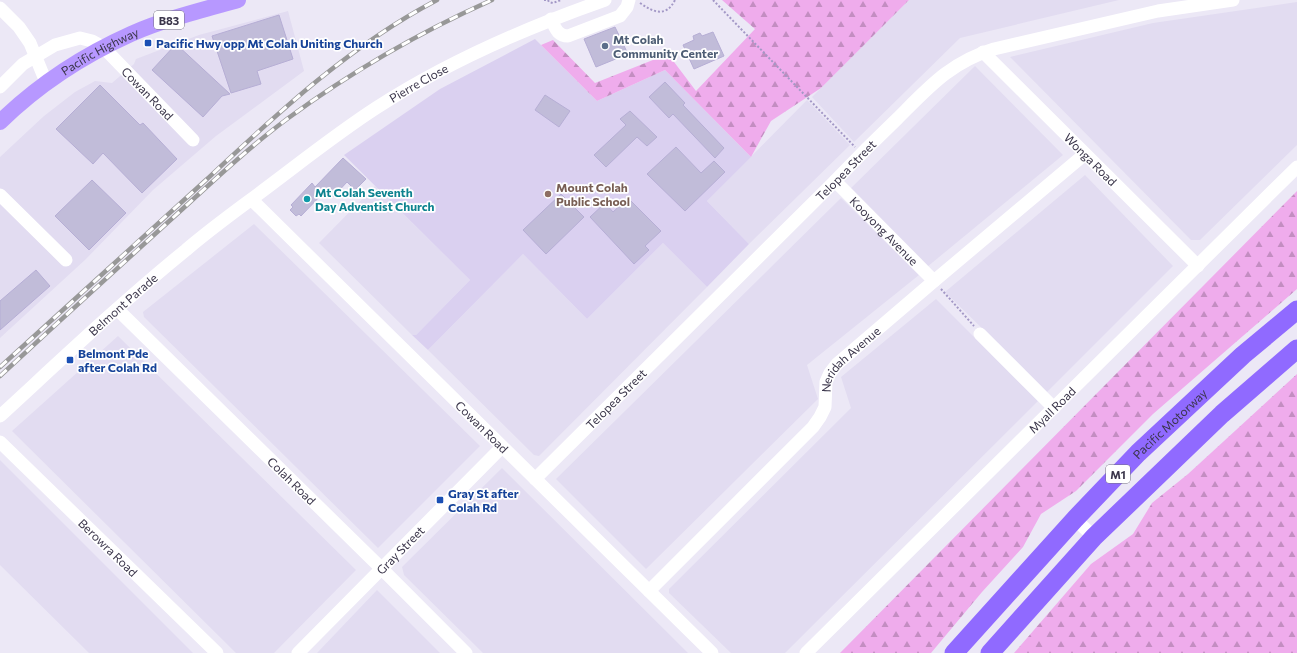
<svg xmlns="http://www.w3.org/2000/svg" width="1297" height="653" viewBox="0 0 1297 653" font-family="Commissioner,sans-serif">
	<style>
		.residential { fill: #e2dcf1 }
		.education { fill: #dad0f0 }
		.forest { fill: url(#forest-firs) }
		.building { fill: #c1bcd9; stroke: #b6aed5 }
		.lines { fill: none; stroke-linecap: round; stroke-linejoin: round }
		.path { stroke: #a398c6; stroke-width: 2; stroke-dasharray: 2 2; stroke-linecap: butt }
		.minor { stroke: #fff; stroke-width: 13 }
		.major { stroke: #b798ff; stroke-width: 16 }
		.highway { stroke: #906aff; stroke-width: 19 }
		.rail-casing { stroke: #989898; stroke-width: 4.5 }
		.rail { stroke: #fff; stroke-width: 3; stroke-dasharray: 9; stroke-linecap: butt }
		.transit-dot { fill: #1a4fb4; stroke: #fff; stroke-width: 1.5 }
		.service-dot { fill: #5c6f8a; stroke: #fff; stroke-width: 1.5 }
		.education-dot { fill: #8d6e63; stroke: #fff; stroke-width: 1.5 }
		.culture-dot { fill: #0f9aa8; stroke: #fff; stroke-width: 1.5 }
		.labels { text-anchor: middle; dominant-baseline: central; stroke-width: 3.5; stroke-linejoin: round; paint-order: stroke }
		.shield { fill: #fff; stroke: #757280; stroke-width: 1 }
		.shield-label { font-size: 11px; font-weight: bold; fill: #3a354a }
		.service-label { font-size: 12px; font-weight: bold; fill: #4e5e75; stroke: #fff; text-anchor: start }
		.transit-label { font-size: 12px; font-weight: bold; fill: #164399; stroke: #fff; text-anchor: start }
		.street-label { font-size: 12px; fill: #3a354a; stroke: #fff }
		.education-label { font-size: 12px; font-weight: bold; fill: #785e54; stroke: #fff; text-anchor: start }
		.culture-label { font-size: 12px; font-weight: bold; fill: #0d838f; stroke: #fff; text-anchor: start }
	</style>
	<defs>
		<pattern id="forest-firs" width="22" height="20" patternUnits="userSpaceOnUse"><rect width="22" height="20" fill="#efacec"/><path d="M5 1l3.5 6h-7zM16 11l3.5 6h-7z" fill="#c38dc1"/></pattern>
	</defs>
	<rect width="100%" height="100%" fill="#ece8f6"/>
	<path class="residential" d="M909,0H1119L960,38L854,142L812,97Z
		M1297,2V145L1200,240H1191L1010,57L1153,23Z
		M288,11L304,71L216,136L153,190L86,259L0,338V157L44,116L75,92L95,81L112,83L134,64L136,59L199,35Z
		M975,66L1063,155L927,267L849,190Z
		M807,100L850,145L749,244L707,201Z
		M1085,175L1173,266L1047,392L945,292Z
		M375,186L470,280L416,335H412L319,243Z
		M841,198L919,275L807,365L818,399L646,569L556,479Z
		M254,224L480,446L378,548L144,317L143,312Z
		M663,243L707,287L539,456L534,455L428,350L523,254L587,319Z
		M936,299L1038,401L785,653H731L669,593V589L851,408L841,377Z
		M118,336L356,570L274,653H236L12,431Z
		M0,460L193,653H89L0,565Z
		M502,468L688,653H483L404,575L402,567Z
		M377,590L440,653H317Z"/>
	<path class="education" d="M535,39L597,101L665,70L751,157L707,201L749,244L707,287L663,243L587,319L523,254L428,350L412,335H416L470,280L344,155L440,89Z"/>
	<path class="forest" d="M722,0H909L821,88L771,121L751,157L665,70L597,101L541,45L553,40L595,83L668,54L696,91L755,29Z
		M1297,191V289L1153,414L1076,491L1041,514L1023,547L982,592L931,653H840Z
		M1297,374V653H1014L1091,564L1133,534L1152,503L1188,474Z"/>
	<path class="building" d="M279,15L293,59L257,71L261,84L231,93L212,36Z
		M615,27L628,54L596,67L584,39Z
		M713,32L724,56L694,69L683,45L694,40L693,36L700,33L702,36Z
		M176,44L230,94L222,96L203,117L152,70Z
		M665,82L685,103L683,105L724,148L715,158L673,114L669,118L649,97Z
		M100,85L140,125L143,123L177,159L142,193L103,153L93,164L56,129Z
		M545,95L570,111L559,127L535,110Z
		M630,111L657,137L647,146L637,137L606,167L594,155L626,125L620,119Z
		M676,147L701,173L714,161L725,172L685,211L647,174Z
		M343,158L366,179L355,190L347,182L333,197L326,190L301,216L299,214L296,216L290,210L293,207L291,205L312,183L315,187Z
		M92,180L126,213L89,250L55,216Z
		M561,194L584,217L546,254L523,230Z
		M628,198L661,231L645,246L649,250L634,264L590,217L605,203L613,212Z
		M36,270L50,286L0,330V301Z"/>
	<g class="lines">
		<path class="path" d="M544,0H546
			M548,0L549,2L553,3L561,0
			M713,0L855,147
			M640,3C653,12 666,18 675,0
			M941,289L974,326"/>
		<g class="minor">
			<path d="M0,8L19,27L30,43L46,82"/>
			<path d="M551,19C555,27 557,36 568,36L620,16L627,7L629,0"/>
			<path id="s1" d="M983,52L1198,266"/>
			<path id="s2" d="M0,87L23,64L55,45L80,38L92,41L103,47L193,140"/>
			<path id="s3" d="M835,181L934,281"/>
			<path d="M0,195L66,260"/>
			<path id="s4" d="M252,200L712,653"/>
			<path id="s5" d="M117,309L381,568L466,653"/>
			<path d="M980,334L1054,408"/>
			<path id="s6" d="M0,416C61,360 122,302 186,250C215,225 247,203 277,180C310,155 342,130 376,108C447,62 525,28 605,0"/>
			<path id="s7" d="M0,442L217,653"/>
			<path id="s8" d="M535,479L835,181C856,159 877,138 898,118C929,87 951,62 994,49L1158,11L1233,0"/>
			<path d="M1075,519L1094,537"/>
			<path id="s9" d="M649,591L813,427L820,417L825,407L826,382L830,373L837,364L934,281L1085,154"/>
			<path id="s10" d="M298,653L502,447"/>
			<path id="s11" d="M806,653L1297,167"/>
		</g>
		<path class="major" id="s12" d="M0,122C38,85 82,56 131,34C165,19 202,10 238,0"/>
		<g class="highway">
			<path id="s13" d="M954,653L1075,519L1138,453L1243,355L1297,310"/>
			<path d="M990,653L1094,537L1222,414L1297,349"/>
		</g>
		<g class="rail-casing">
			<path id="rail" d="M0,367C69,305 137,242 206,180C278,113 349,46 437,0
				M0,376C55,325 111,274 166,224C206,188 244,151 287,119C351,72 420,32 492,0"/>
		</g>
		<use href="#rail" class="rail"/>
	</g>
	<g class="transit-dot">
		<rect x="144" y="39" width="8" height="8" rx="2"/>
		<rect x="66" y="356" width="8" height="8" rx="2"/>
		<rect x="436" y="496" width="8" height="8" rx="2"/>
	</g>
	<circle class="service-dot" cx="605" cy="46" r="4"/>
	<circle class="education-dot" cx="548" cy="194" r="4"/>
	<circle class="culture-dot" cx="307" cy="199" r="4"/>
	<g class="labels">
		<g class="shield">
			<rect x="154" y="11" width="30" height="18" rx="3"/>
			<rect x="1106" y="465" width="24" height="18" rx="3"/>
		</g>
		<g class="shield-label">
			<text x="169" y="20">B83</text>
			<text x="1118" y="474">M1</text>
		</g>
		<g class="service-label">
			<text x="613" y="39">Mt Colah<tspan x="613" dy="14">Community Center</tspan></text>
		</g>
		<g class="transit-label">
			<text x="156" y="43">Pacific Hwy opp Mt Colah Uniting Church</text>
			<text x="78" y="353">Belmont Pde<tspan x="78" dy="14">after Colah Rd</tspan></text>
			<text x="448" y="493">Gray St after<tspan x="448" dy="14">Colah Rd</tspan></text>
		</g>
		<g class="street-label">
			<text stroke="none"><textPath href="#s12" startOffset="123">Pacific Highway</textPath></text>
			<text stroke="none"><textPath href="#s6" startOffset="536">Pierre Close</textPath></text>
			<text stroke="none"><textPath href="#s2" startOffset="185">Cowan Road</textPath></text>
			<text stroke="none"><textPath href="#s1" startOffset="152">Wonga Road</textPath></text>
			<text stroke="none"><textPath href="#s8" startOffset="438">Telopea Street</textPath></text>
			<text stroke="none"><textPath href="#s3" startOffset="70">Kooyong Avenue</textPath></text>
			<text stroke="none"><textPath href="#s6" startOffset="166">Belmont Parade</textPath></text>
			<text stroke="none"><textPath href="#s9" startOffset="313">Neridah Avenue</textPath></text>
			<text stroke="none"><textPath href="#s8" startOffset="114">Telopea Street</textPath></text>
			<text stroke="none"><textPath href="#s11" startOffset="346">Myall Road</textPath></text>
			<text stroke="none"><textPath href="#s13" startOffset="315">Pacific Motorway</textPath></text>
			<text stroke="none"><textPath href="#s4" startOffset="323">Cowan Road</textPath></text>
			<text stroke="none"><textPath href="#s5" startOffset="245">Colah Road</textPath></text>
			<text stroke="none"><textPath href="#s7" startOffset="151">Berowra Road</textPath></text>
			<text stroke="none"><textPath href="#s10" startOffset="145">Gray Street</textPath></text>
		</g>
		<g class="education-label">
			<text x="556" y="187">Mount Colah<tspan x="556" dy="14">Public School</tspan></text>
		</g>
		<g class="culture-label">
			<text x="315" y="192">Mt Colah Seventh<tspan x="315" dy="14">Day Adventist Church</tspan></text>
		</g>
	</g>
</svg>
